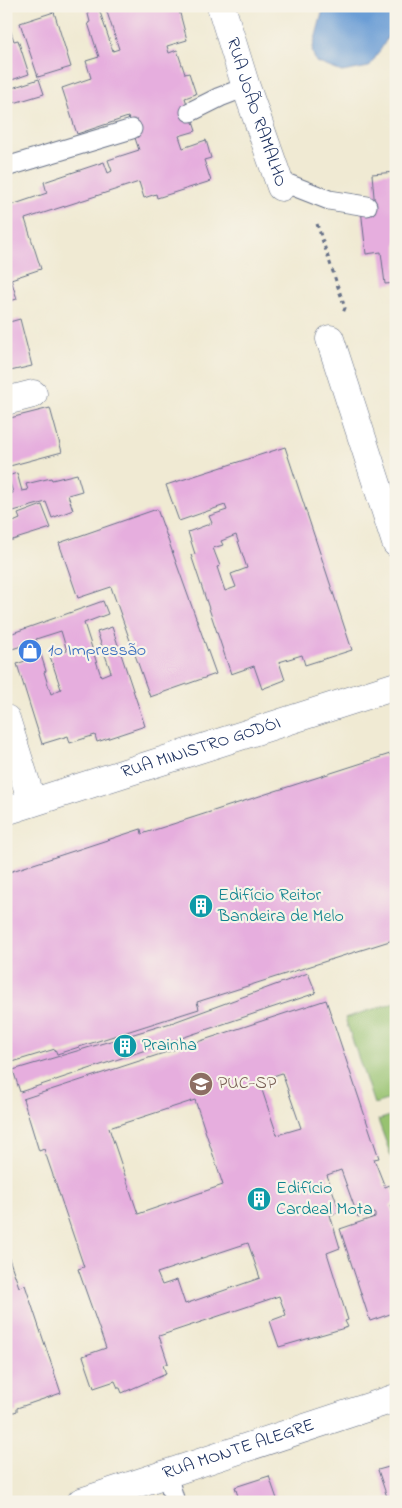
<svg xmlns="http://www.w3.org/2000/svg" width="402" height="1508" viewBox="0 0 402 1508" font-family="'Indie Flower',sans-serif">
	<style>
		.green { fill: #97c26f; stroke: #597866 }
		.water { fill: #6a9dd5; stroke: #42669a }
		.building { fill: #e6aede; fill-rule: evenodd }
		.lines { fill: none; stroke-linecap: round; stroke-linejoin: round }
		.service-casing { stroke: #667087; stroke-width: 21 }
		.minor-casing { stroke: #667087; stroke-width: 29 }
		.path { stroke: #667087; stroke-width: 3; stroke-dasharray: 4 4; stroke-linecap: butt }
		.service { stroke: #fff; stroke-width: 19 }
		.minor { stroke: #fff; stroke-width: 28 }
		.labels { text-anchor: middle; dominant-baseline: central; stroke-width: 4.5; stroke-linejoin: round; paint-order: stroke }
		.street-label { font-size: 18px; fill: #1b2f5e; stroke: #f7f3e8 }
		.shop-label { font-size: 18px; fill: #366cbe; stroke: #f7f3e8; text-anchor: start }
		.culture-label { font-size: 18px; fill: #0d838f; stroke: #f7f3e8; text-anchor: start }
		.education-label { font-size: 18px; fill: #785e54; stroke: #f7f3e8; text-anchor: start }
	</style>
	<rect width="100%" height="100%" fill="#f7f3e8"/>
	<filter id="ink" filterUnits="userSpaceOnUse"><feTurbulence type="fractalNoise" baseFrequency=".02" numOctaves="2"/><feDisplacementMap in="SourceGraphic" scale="10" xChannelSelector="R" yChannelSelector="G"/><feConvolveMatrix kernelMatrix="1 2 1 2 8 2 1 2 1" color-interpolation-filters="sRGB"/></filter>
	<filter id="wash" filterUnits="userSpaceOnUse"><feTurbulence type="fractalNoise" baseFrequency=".0096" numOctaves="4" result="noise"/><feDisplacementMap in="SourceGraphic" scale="20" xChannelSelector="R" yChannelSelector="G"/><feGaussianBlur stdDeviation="1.12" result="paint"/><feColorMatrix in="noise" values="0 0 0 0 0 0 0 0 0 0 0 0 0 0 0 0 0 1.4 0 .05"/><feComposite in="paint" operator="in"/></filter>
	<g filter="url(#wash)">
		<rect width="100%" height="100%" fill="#f0ead3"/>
		<path class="green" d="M396,1002V1097L374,1104L345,1018Z
			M396,1114V1170L378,1120Z"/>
		<path class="water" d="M324,6H396C396,29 381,49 369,67L342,72L316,62L312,51Z"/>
		<g id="blocks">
			<path class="building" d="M98,6L113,51L119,49L105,6H178L187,40L167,46L169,53L177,50L185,74L189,73L196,94L185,98L196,131L179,136L183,148L206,140L211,158L204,160L211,181L157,198L156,194L144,198L139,182L25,219L41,269L11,279L17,299L6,302V280L9,279L6,271V207L47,193L44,182L104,162L108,173L112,171L108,160L139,150L128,117L77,134L62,88L91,78L86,61L99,57L88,23L90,22L87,10Z
				M54,12L71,67L38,77L20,23Z
				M6,17L14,41L18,40L29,74L6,82Z
				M39,79L44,94L14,103L9,89Z
				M396,172V283L385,284L381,252L366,254L361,209L375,208L372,174Z
				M20,319L32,366L6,372V323Z
				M50,408L62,452L6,467V419Z
				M285,447L352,650L305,665L302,655L279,662L285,680L262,689L254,666L231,674L191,555L195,554L188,532L212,523L209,516L227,510L225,505L179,521L166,485ZM236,535L247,568L231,574L236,587L225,591L217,567L220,566L213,548L223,545L221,541Z
				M17,473L22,491L28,490L26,484L51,478L52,480L77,474L82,491L68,495L73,510L52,518L46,502L6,513V495L13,493L8,476Z
				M42,505L51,528L6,542V516H8L11,523L20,519L18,514Z
				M157,509L216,674L150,697L111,587L78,598L59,543Z
				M103,601L108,614L84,623L101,676L111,672L97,632L112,627L145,726L97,742L95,735L70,743L68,736L42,744L17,664L30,659L25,645L12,649L7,635ZM61,631L67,651L50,656L61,689L51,694L44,672L46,671L36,639Z
				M390,754L396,772V939L197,1002L199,1009L57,1054L55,1049L6,1064V873L141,829L142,834Z
				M308,973L316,993L20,1092L13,1070L174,1022Z
				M326,1000L379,1158L374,1159L385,1187L390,1185L396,1202L390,1205L392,1212L394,1211L396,1217V1312L370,1321L340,1229L375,1217V1213L358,1217L341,1170L327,1175L340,1212L330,1215L340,1248L327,1253L348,1320L345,1321L348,1327L279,1347L270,1321L286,1315L279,1296L159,1336L168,1363L163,1365L166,1374L122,1393L120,1388H118L115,1381L94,1388L83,1356L106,1348L78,1269L84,1267L44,1149L39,1151L23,1099ZM282,1073L301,1128L277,1135L259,1081ZM195,1100L223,1185L138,1214L109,1128ZM248,1243L260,1278L185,1304L177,1280L162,1285L157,1273Z
				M6,1250L19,1287L25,1285L61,1393L17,1408V1411L6,1415Z
				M396,1465V1502H393L391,1497H387L378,1470Z
				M269,1476L277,1499L267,1502H240L235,1487Z"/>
		</g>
	</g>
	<g filter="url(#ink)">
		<use href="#blocks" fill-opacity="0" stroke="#667087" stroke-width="1"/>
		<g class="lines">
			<g class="service-casing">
				<path id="service" d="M190,112L220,97L246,87
					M6,167L132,129
					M278,180L329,200L367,206
					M167,1474L175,1502"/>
			</g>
			<g class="minor-casing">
				<g id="minor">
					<path id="s1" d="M221,6L246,87L281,187"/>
					<path d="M330,339L396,543"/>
					<path d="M6,401L33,394"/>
					<path d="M6,719L32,802"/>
					<path id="s2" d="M6,811L396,686"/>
					<path id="s3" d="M81,1502L396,1398"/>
				</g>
			</g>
			<path class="path" d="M317,224L345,308L343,313"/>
			<use href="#service" class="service"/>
			<use href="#minor" class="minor"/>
		</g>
	</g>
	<defs>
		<g id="shop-disc" transform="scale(1.25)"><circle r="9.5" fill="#3f7fe0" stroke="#f7f3e8"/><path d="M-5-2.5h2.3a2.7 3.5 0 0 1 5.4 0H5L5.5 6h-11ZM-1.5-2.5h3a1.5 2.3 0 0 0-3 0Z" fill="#fff"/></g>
		<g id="building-disc" transform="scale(1.25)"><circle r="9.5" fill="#0f9aa8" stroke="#f7f3e8"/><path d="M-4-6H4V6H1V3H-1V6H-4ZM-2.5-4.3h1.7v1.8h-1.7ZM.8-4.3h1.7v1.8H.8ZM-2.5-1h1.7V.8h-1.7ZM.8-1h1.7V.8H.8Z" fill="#fff"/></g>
		<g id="university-disc" transform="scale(1.25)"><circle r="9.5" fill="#8d6e63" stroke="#f7f3e8"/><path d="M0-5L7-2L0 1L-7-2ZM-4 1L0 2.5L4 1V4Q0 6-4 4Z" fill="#fff"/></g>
	</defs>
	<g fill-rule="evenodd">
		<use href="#shop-disc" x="30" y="651"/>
		<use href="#building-disc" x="201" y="906"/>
		<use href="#building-disc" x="125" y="1046"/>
		<use href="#university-disc" x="201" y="1084"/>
		<use href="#building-disc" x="259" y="1199"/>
	</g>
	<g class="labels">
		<g class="street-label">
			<text stroke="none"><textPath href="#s1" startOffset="112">RUA JOÃO RAMALHO</textPath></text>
			<text stroke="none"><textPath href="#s2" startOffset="205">RUA MINISTRO GODÓI</textPath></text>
			<text stroke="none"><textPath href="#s3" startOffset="166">RUA MONTE ALEGRE</textPath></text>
		</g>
		<g class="shop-label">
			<text x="48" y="651">1o Impressão</text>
		</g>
		<g class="culture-label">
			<text x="218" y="896">Edifício Reitor<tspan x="218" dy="21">Bandeira de Melo</tspan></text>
			<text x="142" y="1046">Prainha</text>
			<text x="276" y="1189">Edifício<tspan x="276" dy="21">Cardeal Mota</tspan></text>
		</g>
		<g class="education-label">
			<text x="218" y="1084">PUC-SP</text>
		</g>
	</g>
	<rect width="402" height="1508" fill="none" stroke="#f7f3e8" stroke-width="25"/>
</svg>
